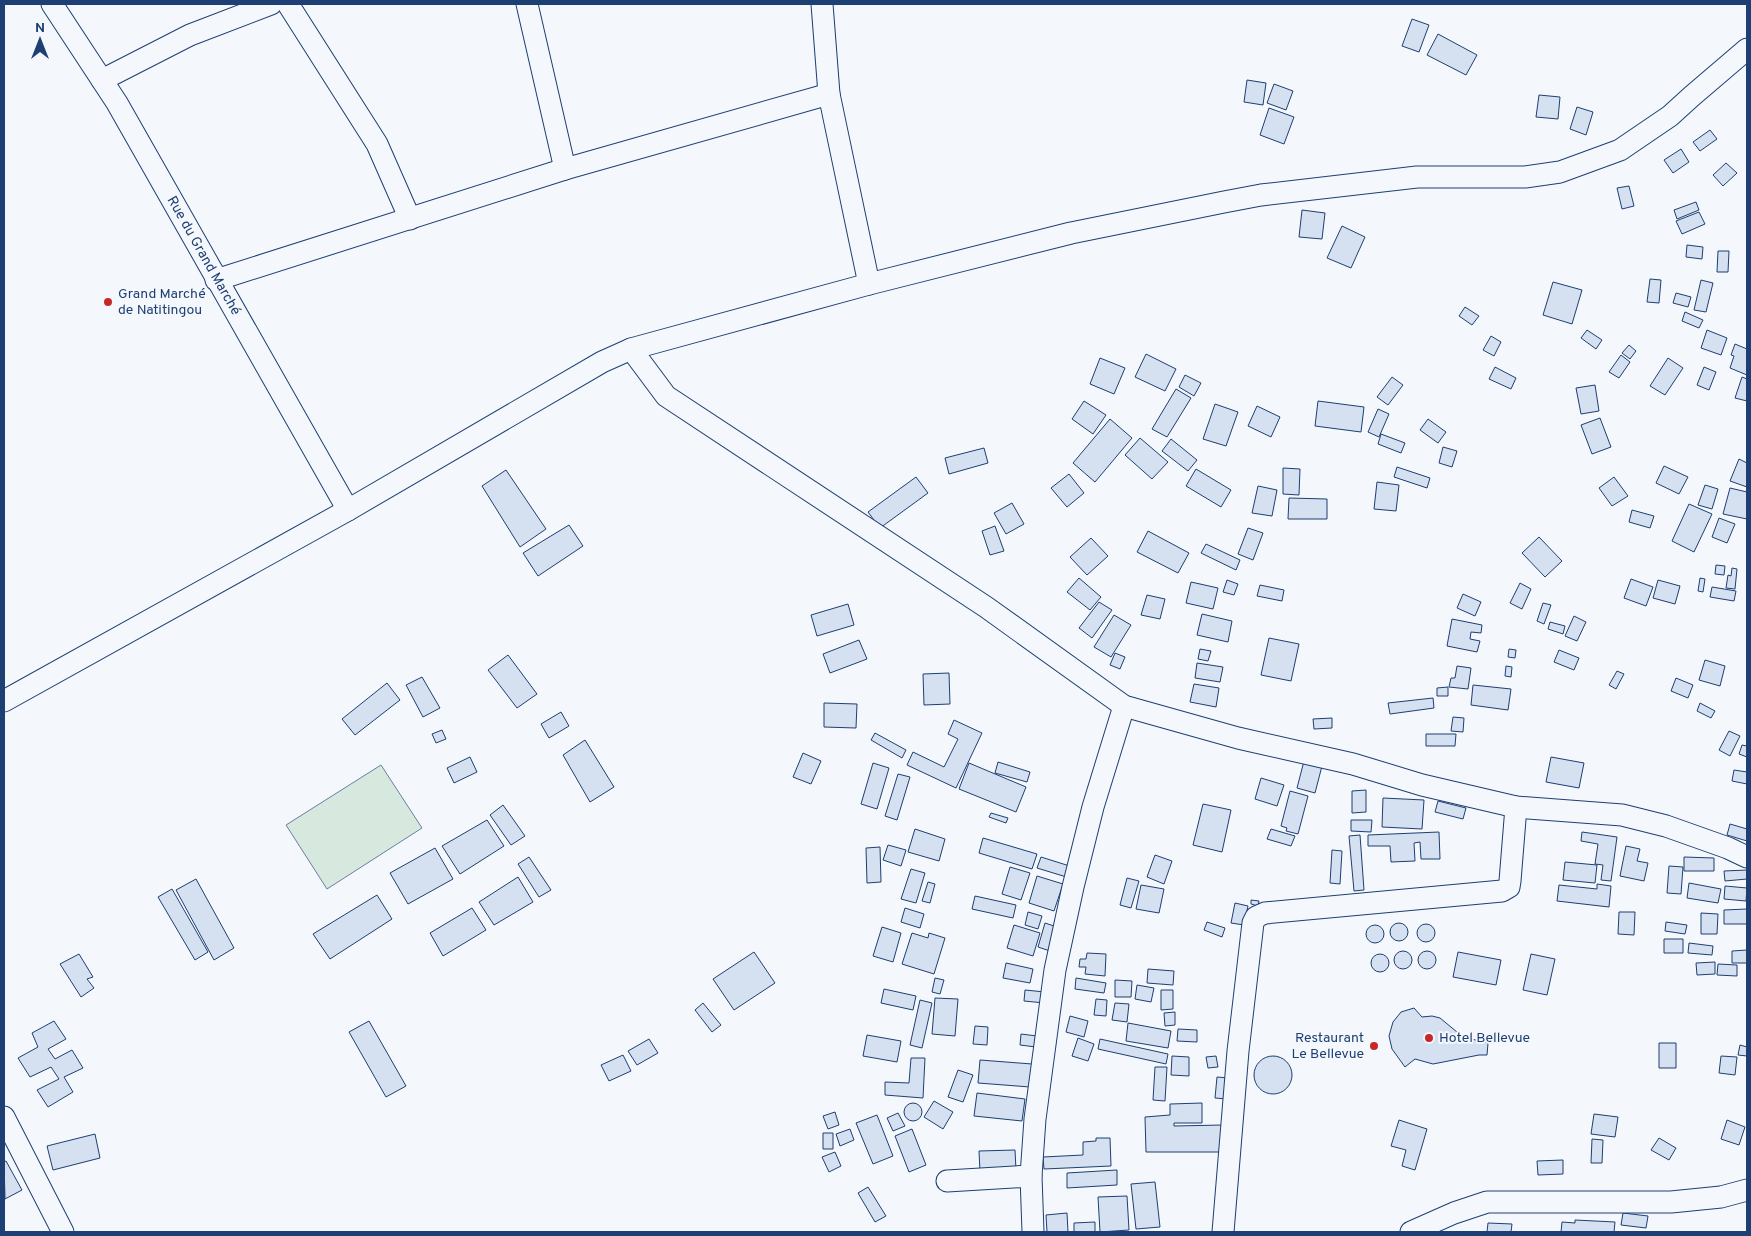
<svg xmlns="http://www.w3.org/2000/svg" width="1751" height="1236" viewBox="0 0 1751 1236" font-family="Overpass,sans-serif">
	<style>
		.green { fill: #d7e8df; stroke: #687fa3 }
		.building { fill: #d5e0f0; stroke: #1d3f73 }
		.lines { fill: none; stroke-linecap: round; stroke-linejoin: round }
		.minor-casing { stroke: #1d3f73; stroke-width: 23 }
		.minor { stroke: #f4f7fb; stroke-width: 21 }
		.poi-dot { fill: #c62828; stroke: #f4f7fb; stroke-width: 2 }
		.labels { text-anchor: middle; dominant-baseline: central; stroke-width: 4; stroke-linejoin: round; paint-order: stroke }
		.street-label { font-size: 14px; fill: #1d3f73; stroke: #f4f7fb }
		.poi-label { font-size: 14px; fill: #1d3f73; stroke: #f4f7fb; text-anchor: start }
	</style>
	<rect width="100%" height="100%" fill="#f4f7fb"/>
	<path class="green" d="M381,765L422,828L327,889L286,825Z"/>
	<path class="building" d="M1412,19L1429,25L1419,52L1402,46Z
		M1438,34L1477,55L1466,75L1427,55Z
		M1247,80L1266,83L1263,105L1244,102Z
		M1274,84L1293,91L1286,110L1267,103Z
		M1539,95L1560,97L1558,119L1536,117Z
		M1577,107L1593,112L1586,135L1570,129Z
		M1269,108L1294,117L1284,144L1260,135Z
		M1710,130L1717,139L1700,151L1693,142Z
		M1681,149L1689,162L1673,173L1664,160Z
		M1726,163L1737,173L1723,186L1713,175Z
		M1629,186L1634,206L1622,209L1617,188Z
		M1696,202L1699,210L1677,219L1674,210Z
		M1302,210L1325,213L1322,239L1299,237Z
		M1699,212L1705,224L1682,234L1676,221Z
		M1342,226L1365,237L1351,268L1327,258Z
		M1687,245L1703,247L1702,259L1686,257Z
		M1718,251H1729L1728,272H1717Z
		M1650,279L1661,280L1659,303L1647,302Z
		M1701,280L1713,283L1706,312L1694,310Z
		M1553,282L1582,290L1572,324L1543,315Z
		M1676,293L1691,297L1688,307L1673,303Z
		M1465,307L1479,316L1472,325L1459,316Z
		M1685,312L1703,320L1699,328L1682,321Z
		M1587,330L1602,340L1596,349L1581,338Z
		M1707,330L1727,338L1721,355L1701,348Z
		M1491,336L1501,342L1494,356L1483,350Z
		M1735,344L1747,349V375L1730,368L1734,356L1731,355Z
		M1629,345L1636,351L1630,359L1622,353Z
		M1146,354L1176,369L1165,391L1135,377Z
		M1621,355L1630,362L1619,378L1609,372Z
		M1100,358L1125,368L1114,394L1090,384Z
		M1668,358L1683,368L1665,395L1650,386Z
		M1495,367L1516,378L1511,389L1489,379Z
		M1704,367L1716,372L1709,390L1697,385Z
		M1185,375L1201,383L1194,396L1179,387Z
		M1392,377L1403,385L1388,405L1377,397Z
		M1742,377L1747,379V401L1735,398Z
		M1595,385L1599,411L1581,414L1576,388Z
		M1176,389L1191,398L1167,437L1152,429Z
		M1084,401L1106,415L1093,434L1072,419Z
		M1318,401L1364,407L1361,432L1315,426Z
		M1215,404L1238,412L1226,446L1203,439Z
		M1257,406L1280,417L1271,437L1248,426Z
		M1378,409L1389,414L1379,437L1368,432Z
		M1600,418L1611,447L1592,454L1581,425Z
		M1110,419L1132,438L1095,482L1073,463Z
		M1428,419L1446,432L1438,443L1420,430Z
		M1381,434L1405,443L1401,453L1378,444Z
		M1140,438L1168,462L1152,479L1125,455Z
		M1171,439L1197,460L1188,471L1162,451Z
		M1443,447L1457,451L1452,467L1439,463Z
		M984,448L988,463L949,474L945,458Z
		M1739,459L1747,463V487L1730,481Z
		M1664,466L1688,477L1679,494L1656,483Z
		M1397,467L1430,478L1427,488L1394,477Z
		M1283,468L1300,469L1299,495L1283,494Z
		M1196,469L1231,490L1221,507L1186,486Z
		M506,470L546,529L520,547L482,486Z
		M1069,474L1084,493L1067,507L1051,488Z
		M916,477L928,493L880,528L868,512Z
		M1614,477L1628,496L1612,506L1599,488Z
		M1377,482L1399,485L1396,511L1374,509Z
		M1705,485L1718,489L1712,509L1698,505Z
		M1258,486L1277,490L1272,516L1252,513Z
		M1730,488L1747,492V519L1723,514Z
		M1289,498L1327,499V519H1288Z
		M1012,503L1024,524L1006,534L994,513Z
		M1689,504L1712,514L1694,552L1672,541Z
		M1632,510L1654,516L1650,528L1629,522Z
		M1719,518L1735,524L1727,543L1712,537Z
		M569,525L583,546L538,576L523,553Z
		M995,526L1004,551L990,555L982,531Z
		M1248,528L1263,533L1253,560L1238,554Z
		M1148,531L1189,553L1178,573L1137,552Z
		M1539,537L1562,561L1545,577L1522,553Z
		M1091,538L1108,556L1087,575L1070,557Z
		M1206,544L1240,560L1236,570L1201,553Z
		M1716,565L1725,566L1724,575L1715,574Z
		M1732,568L1737,569L1735,589L1726,588L1728,575L1731,576Z
		M1079,578L1101,597L1090,610L1067,592Z
		M1700,578L1705,579L1703,592L1698,591Z
		M1631,579L1653,587L1646,606L1624,598Z
		M1227,580L1238,584L1234,595L1223,592Z
		M1658,580L1680,586L1675,604L1653,598Z
		M1191,582L1218,588L1213,609L1186,603Z
		M1520,583L1531,589L1522,609L1510,603Z
		M1260,585L1284,590L1282,601L1257,596Z
		M1712,587L1736,591L1734,601L1710,597Z
		M1463,594L1481,602L1475,616L1457,608Z
		M1147,595L1165,599L1160,619L1141,615Z
		M1099,602L1112,610L1092,638L1079,628Z
		M1543,603L1551,605L1544,624L1537,621Z
		M848,604L854,625L817,636L811,615Z
		M1202,614L1232,621L1228,642L1197,635Z
		M1114,615L1131,625L1111,657L1094,647Z
		M1574,616L1586,622L1577,641L1565,636Z
		M1452,619L1482,625L1481,633L1471,632L1470,639L1480,641L1477,652L1447,646Z
		M1550,622L1565,626L1563,634L1548,629Z
		M1269,638L1299,644L1291,681L1261,675Z
		M859,640L867,659L830,673L823,654Z
		M1200,649L1211,651L1208,661L1198,659Z
		M1509,649L1516,650L1515,658L1508,657Z
		M1559,650L1579,658L1574,670L1554,662Z
		M1115,653L1125,657L1120,669L1110,665Z
		M508,655L537,694L517,708L488,670Z
		M1705,660L1725,666L1720,686L1699,680Z
		M1197,663L1223,667L1220,682L1195,678Z
		M1457,666L1471,668L1468,689L1449,687L1451,678H1455Z
		M1506,666L1512,667L1511,677L1505,676Z
		M1617,671L1624,674L1616,689L1609,685Z
		M949,673L950,704L924,705L923,674Z
		M422,677L440,708L423,717L406,685Z
		M1676,678L1693,685L1688,698L1671,691Z
		M387,683L400,700L355,735L342,719Z
		M1194,684L1219,688L1216,707L1190,702Z
		M1473,685L1511,689L1508,710L1471,705Z
		M1448,687V696H1437V688Z
		M1433,698L1434,708L1390,714L1388,703Z
		M824,703L857,704L856,728L824,727Z
		M1700,703L1715,711L1711,718L1697,711Z
		M561,712L569,726L549,738L541,724Z
		M1453,717L1464,718L1463,732L1451,731Z
		M1332,718V728L1314,729L1313,719Z
		M954,720L982,733L956,788L907,765L913,752L944,767L958,739L948,734Z
		M442,730L446,739L436,743L432,734Z
		M1729,731L1740,736L1730,756L1719,750Z
		M875,733L906,750L902,758L871,740Z
		M1426,734H1456L1455,746H1426Z
		M585,740L614,787L590,802L563,755Z
		M1742,745L1747,746V757L1739,754Z
		M803,753L821,761L811,784L793,777Z
		M470,757L477,772L454,783L447,768Z
		M1551,757L1584,763L1579,788L1546,782Z
		M1304,761L1322,766L1315,793L1297,788Z
		M998,762L1030,772L1027,782L995,773Z
		M873,763L889,768L877,809L861,804Z
		M969,763L1026,787L1016,812L959,789Z
		M1734,770L1747,772V784L1732,781Z
		M898,774L910,777L897,820L885,816Z
		M1261,778L1284,785L1277,806L1255,799Z
		M1366,790V812L1352,813V791Z
		M1290,791L1308,796L1298,834L1286,831L1287,828L1281,826Z
		M1383,798L1424,800L1422,829L1382,827Z
		M1438,801L1466,808L1463,819L1435,812Z
		M1203,804L1231,810L1222,852L1193,845Z
		M503,805L525,836L511,845L490,815Z
		M991,813L1008,818L1006,823L989,817Z
		M487,820L504,846L460,874L442,846Z
		M1351,820H1372L1371,832L1351,831Z
		M1730,824L1747,829V841L1727,835Z
		M915,829L945,839L939,861L908,852Z
		M1271,829L1295,836L1291,846L1267,839Z
		M1439,832L1440,859H1421L1420,842L1414,843L1415,861L1391,862L1390,846H1368V835Z
		M1582,832L1617,837L1611,881L1601,880L1603,865L1595,864L1598,844L1581,841Z
		M1360,835L1364,890L1354,891L1349,836Z
		M983,838L1037,854L1032,869L979,853Z
		M888,845L906,850L901,866L883,860Z
		M1626,846L1640,849L1637,861L1648,863L1644,881L1620,876Z
		M880,847L881,882L867,883L866,848Z
		M435,848L453,879L408,904L390,873Z
		M1332,850L1342,851L1340,884L1330,883Z
		M1155,855L1172,861L1164,884L1147,877Z
		M529,857L551,890L539,897L518,864Z
		M1041,857L1076,868L1073,879L1037,868Z
		M1684,857L1714,858V871H1684Z
		M1565,862L1597,865L1595,883L1563,880Z
		M1669,866L1683,867L1681,894L1667,893Z
		M1010,867L1030,873L1021,900L1002,894Z
		M911,869L925,873L916,903L901,899Z
		M1747,870V879L1725,881L1724,871Z
		M1037,876L1063,884L1054,911L1029,903Z
		M518,877L533,902L494,925L479,902Z
		M1127,878L1139,881L1131,908L1120,905Z
		M196,879L234,948L214,960L176,890Z
		M928,882L935,884L930,903L922,901Z
		M1689,883L1721,889L1718,903L1687,898Z
		M1597,884L1611,886L1609,907L1557,901L1559,885L1597,889Z
		M1141,885L1164,889L1159,913L1136,909Z
		M1725,886L1747,888L1746,901L1724,899Z
		M172,889L208,952L195,960L158,897Z
		M377,895L392,919L330,959L313,934Z
		M975,896L1016,905L1013,918L972,909Z
		M1251,900L1259,901L1258,906L1251,904Z
		M1235,903L1248,906L1244,925L1231,923Z
		M472,908L486,930L443,956L430,933Z
		M905,908L924,914L920,928L901,922Z
		M1747,909V924H1724V910Z
		M1028,912L1042,916L1038,929L1025,925Z
		M1619,912H1635L1634,935L1618,934Z
		M1701,913L1718,914L1717,934H1701Z
		M1207,922L1225,928L1222,937L1204,930Z
		M1666,922L1687,925L1685,934L1665,931Z
		M1390 932a9 9 0 1 1 18 0a9 9 0 1 1-18 0Z
		M1045,923L1057,927L1050,951L1038,947Z
		M1417 933a9 9 0 1 1 18 0a9 9 0 1 1-18 0Z
		M1366 934a9 9 0 1 1 18 0a9 9 0 1 1-18 0Z
		M1014,925L1040,933L1033,956L1007,948Z
		M882,927L901,933L893,962L873,956Z
		M912,933L928,938L929,933L945,938L934,974L902,964Z
		M1664,939H1683V953H1664Z
		M1689,943L1713,946L1712,955L1688,953Z
		M1747,950V963H1732V951Z
		M1394 960a9 9 0 1 1 18 0a9 9 0 1 1-18 0Z
		M1418 960a9 9 0 1 1 18 0a9 9 0 1 1-18 0Z
		M754,952L775,983L734,1010L713,979Z
		M1458,952L1501,960L1496,985L1453,977Z
		M1087,953L1106,954L1105,976L1085,974L1086,967H1079L1080,959H1086Z
		M1371 963a9 9 0 1 1 18 0a9 9 0 1 1-18 0Z
		M79,954L93,977L87,979L94,988L81,997L60,964Z
		M1531,954L1555,959L1547,995L1523,990Z
		M1715,962V974L1697,975L1696,963Z
		M1006,963L1033,969L1030,983L1003,978Z
		M1718,964L1737,965V976L1717,975Z
		M1148,969L1174,971L1173,985L1147,983Z
		M935,978L944,980L940,994L932,992Z
		M1076,978L1106,983L1104,993L1075,989Z
		M1115,980L1132,981L1131,997H1115Z
		M1137,985L1154,988L1151,1002L1135,999Z
		M884,989L916,996L913,1010L881,1003Z
		M1025,990L1045,992V1003L1024,1001Z
		M1161,990H1173V1009L1161,1010Z
		M935,998L958,999L955,1036L932,1034Z
		M1096,999L1107,1000L1106,1016L1094,1015Z
		M920,1000L932,1003L922,1048L910,1045Z
		M703,1003L721,1025L712,1032L695,1010Z
		M1115,1003L1129,1004L1127,1022L1112,1020Z
		M1414,1008L1422,1017L1432,1016L1440,1018L1463,1037L1488,1043L1487,1055H1479L1433,1064L1415,1059L1405,1067L1392,1049L1389,1036L1393,1022L1401,1012Z
		M1175,1012V1025L1165,1026L1164,1013Z
		M1070,1016L1088,1021L1084,1037L1066,1032Z
		M54,1021L66,1039L48,1049L55,1059L72,1050L83,1068L64,1077L73,1092L48,1107L37,1090L59,1079L51,1067L30,1077L18,1058L38,1047L32,1033Z
		M369,1021L406,1086L386,1097L349,1032Z
		M1128,1023L1171,1031L1168,1048L1126,1041Z
		M975,1026L988,1027L987,1045L973,1044Z
		M1178,1029L1197,1030V1042L1177,1041Z
		M1021,1034L1037,1036L1036,1047L1020,1045Z
		M867,1035L901,1041L897,1062L863,1056Z
		M1078,1038L1094,1044L1088,1061L1072,1056Z
		M649,1039L658,1053L637,1065L628,1051Z
		M1100,1039L1168,1054L1166,1064L1098,1049Z
		M1659,1043H1676V1068H1659Z
		M1740,1045L1747,1047V1056L1738,1055Z
		M623,1055L631,1071L609,1081L601,1065Z
		M1172,1056L1189,1057V1076L1171,1075Z
		M1216,1056L1218,1067L1208,1068L1206,1057Z
		M1721,1056L1737,1057L1735,1075L1719,1073Z
		M1254 1075a19 19 0 1 1 38 0a19 19 0 1 1-38 0Z
		M911,1058H925L923,1098L885,1095V1082L909,1083Z
		M980,1060L1032,1064L1030,1087L978,1083Z
		M1155,1067H1167L1165,1101L1153,1100Z
		M958,1070L973,1075L963,1102L948,1097Z
		M1217,1077L1228,1078L1227,1099L1215,1098Z
		M977,1093L1025,1099L1022,1121L974,1116Z
		M934,1101L953,1112L943,1129L924,1117Z
		M1202,1103V1123H1174V1126L1223,1125V1152H1146L1145,1117L1170,1115V1104Z
		M904 1112a9 9 0 1 1 18 0a9 9 0 1 1-18 0Z
		M835,1112L839,1125L828,1129L823,1116Z
		M898,1113L905,1126L893,1131L887,1118Z
		M1594,1114L1618,1117L1615,1137L1591,1134Z
		M877,1115L893,1156L873,1164L856,1123Z
		M1399,1120L1427,1129L1415,1170L1402,1166L1406,1150L1391,1146Z
		M1727,1120L1745,1127L1739,1145L1721,1139Z
		M850,1129L854,1140L840,1146L836,1134Z
		M912,1129L926,1165L909,1172L895,1136Z
		M823,1133H833V1149H823Z
		M95,1134L100,1158L53,1170L47,1146Z
		M1096,1138H1110L1111,1166L1044,1169L1043,1157L1083,1155V1142L1096,1141Z
		M1659,1138L1676,1148L1669,1160L1651,1150Z
		M1592,1139L1603,1140L1602,1163H1591Z
		M1015,1150L1016,1170L980,1172L979,1151Z
		M835,1152L841,1166L829,1172L822,1157Z
		M1563,1160V1174L1538,1175L1537,1161Z
		M6,1161L22,1190L5,1199L4,1162Z
		M1117,1170V1185L1067,1188V1173Z
		M1155,1182L1160,1227L1136,1229L1131,1184Z
		M868,1187L886,1216L875,1222L858,1193Z
		M1127,1196L1129,1230L1100,1232L1098,1197Z
		M1067,1213L1068,1232H1047L1046,1215Z
		M1623,1213L1648,1216L1646,1228L1621,1225Z
		M1575,1220L1615,1222L1614,1232H1561L1562,1222L1575,1223Z
		M1095,1222V1232H1074V1223Z
		M1488,1223L1512,1224L1511,1232H1487Z"/>
	<g class="lines">
		<g class="minor-casing">
			<g id="minor">
				<path id="s1" d="M52,4L117,103L348,510"/>
				<path d="M288,4L377,144L410,219"/>
				<path d="M527,4L565,169"/>
				<path d="M822,4L829,94L869,284"/>
				<path d="M102,80L190,35L271,4"/>
				<path d="M216,280L565,169L829,94"/>
				<path d="M631,349L666,396L986,607L1124,706L1238,738L1353,764L1422,785L1516,807L1622,815L1666,826L1728,848L1747,857"/>
				<path d="M4,701L348,510L602,362L631,349L869,284L1071,233L1224,202L1261,195L1417,177H1525L1560,172L1620,150L1670,116L1692,96L1747,49"/>
				<path d="M4,1117L63,1232"/>
				<path d="M947,1181L1031,1176"/>
				<path d="M1033,1232L1031,1176L1035,1119L1055,970L1073,887L1093,807L1124,706"/>
				<path d="M1223,1232L1238,1051L1253,923L1256,917L1265,913L1502,891L1509,887L1510,881L1516,807"/>
				<path d="M1411,1232L1454,1213L1487,1202H1671L1721,1197L1747,1190"/>
			</g>
		</g>
		<use href="#minor" class="minor"/>
	</g>
	<g class="poi-dot">
		<circle cx="108" cy="302" r="5"/>
		<circle cx="1429" cy="1038" r="5"/>
		<circle cx="1374" cy="1046" r="5"/>
	</g>
	<g class="labels">
		<g class="street-label">
			<text stroke="none"><textPath href="#s1" startOffset="294">Rue du Grand Marché</textPath></text>
		</g>
		<g class="poi-label">
			<text x="118" y="294">Grand Marché<tspan x="118" dy="16">de Natitingou</tspan></text>
			<text x="1364" y="1038" text-anchor="end">Restaurant<tspan x="1364" dy="16">Le Bellevue</tspan></text>
			<text x="1439" y="1038">Hotel Bellevue</text>
		</g>
	</g>
	<rect width="1751" height="1236" fill="none" stroke="#1d3f73" stroke-width="10"/>
	<g transform="translate(40 40)" stroke="#f4f7fb" stroke-width="4" paint-order="stroke">
	<path d="M0-4L9 19L0 12L-9 19Z" fill="#1d3f73"/>
	<text y="-8" font-size="14" font-weight="bold" text-anchor="middle" fill="#1d3f73">N</text>
	</g>
</svg>
